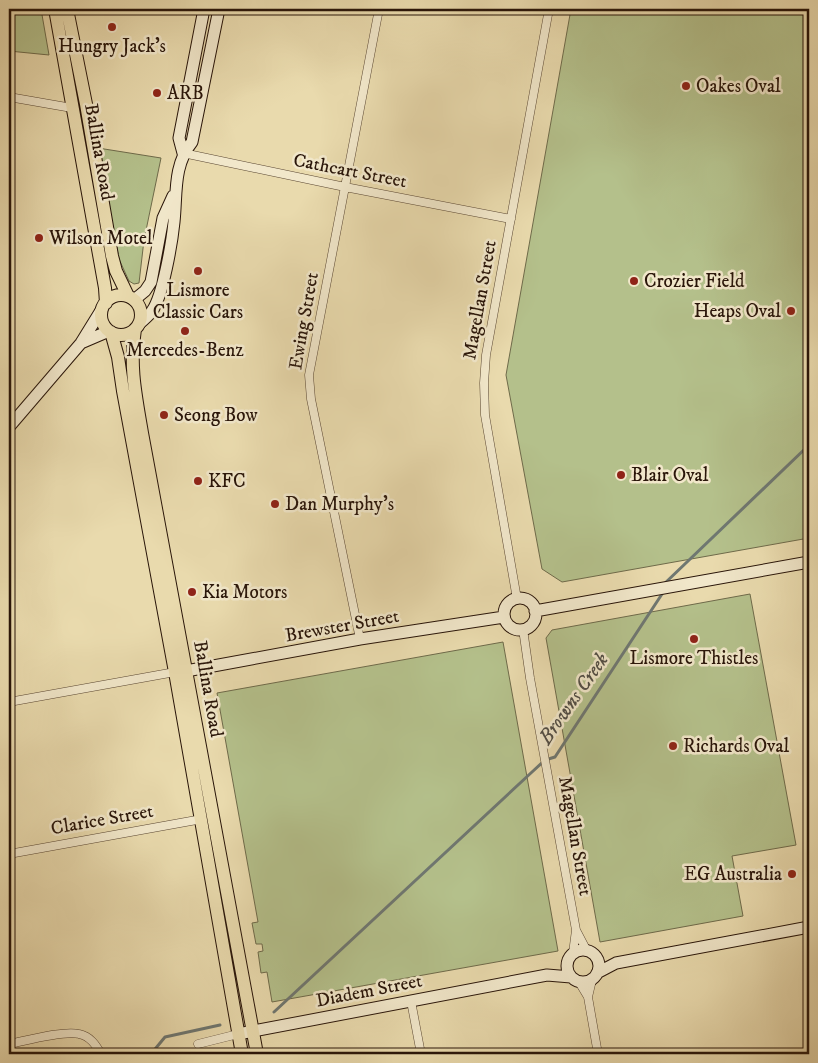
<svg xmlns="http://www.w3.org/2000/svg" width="818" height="1063" viewBox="0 0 818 1063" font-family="'IM FELL DW Pica',serif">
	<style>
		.green { fill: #b4c08b; stroke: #6e6a4a }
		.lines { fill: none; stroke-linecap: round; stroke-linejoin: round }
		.stream { stroke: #6f7771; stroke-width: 3 }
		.street-casing { stroke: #594632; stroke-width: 9 }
		.secondary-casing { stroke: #291509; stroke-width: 13 }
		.primary-casing { stroke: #291509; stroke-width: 14 }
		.street { stroke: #f1e7ca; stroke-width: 8 }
		.secondary { stroke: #f1e7ca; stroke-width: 11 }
		.primary { stroke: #e9daad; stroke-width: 12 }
		.poi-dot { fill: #8f2418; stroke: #f1e7ca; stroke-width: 2 }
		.labels { text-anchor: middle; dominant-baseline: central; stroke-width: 5; stroke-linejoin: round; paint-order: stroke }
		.poi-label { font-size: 19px; fill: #291509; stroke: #f1e7ca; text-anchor: start }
		.street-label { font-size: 19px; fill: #291509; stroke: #f1e7ca }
		.water-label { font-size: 20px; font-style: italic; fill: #524e46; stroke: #f1e7ca }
	</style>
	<rect width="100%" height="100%" fill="#e9daad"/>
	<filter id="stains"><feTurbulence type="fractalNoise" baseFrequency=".004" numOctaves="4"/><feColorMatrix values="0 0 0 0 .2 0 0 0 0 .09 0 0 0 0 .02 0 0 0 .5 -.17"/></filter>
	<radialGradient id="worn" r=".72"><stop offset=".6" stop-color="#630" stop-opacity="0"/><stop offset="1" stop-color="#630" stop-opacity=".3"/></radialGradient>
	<path class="green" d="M9,9H41L49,55L9,51Z
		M571,9H809V538L562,582L542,569L506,375Z
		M98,148L161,158L144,240L139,283L134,284L129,281L119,259Z
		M750,594L796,845L732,856L743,916L600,942L546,638L552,630Z
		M503,642L558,951L272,1002L267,972L261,973L258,952L263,951L262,944H256L252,923L258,922L217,693Z"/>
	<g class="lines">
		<path class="stream" d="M663,585L809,445
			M274,1012L532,772L545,760L555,757L664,591
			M151,1054L165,1037L220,1025"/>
		<g class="street-casing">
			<path id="street" d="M9,97L72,108
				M183,153L345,187L511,219
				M517,599L485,415L484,383L486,355L549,9
				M523,629L530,678L576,930L587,951
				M360,639L311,399L309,375L379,9
				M9,702L175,672
				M9,854L202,819
				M573,953L576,930
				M579,982L588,997L598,1054
				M588,997L592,980
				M411,1001L421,1054
				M9,1044C25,1041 64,1030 79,1034C90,1036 96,1045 101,1054
				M198,1044L238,1034"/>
		</g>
		<g class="secondary-casing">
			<path id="secondary" d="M183,153L179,138L204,9
				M134,300L145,291L151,282L163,218L173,196
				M139,324C143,320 149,316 152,311C163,296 172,242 174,222C177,194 173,165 192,142L219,9
				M81,343L109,331
				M9,427L81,343L102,309
				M504 614a16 16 0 1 1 32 0a16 16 0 1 1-32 0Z
				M535,611L809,562
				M186,671L360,639L504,617
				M567 966a16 16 0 1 1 32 0a16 16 0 1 1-32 0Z
				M597,973L616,963L809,927
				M238,1034L547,975L571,977"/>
		</g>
		<g class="primary-casing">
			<path id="primary" d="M55,9L105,288L106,303
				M67,9L86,104L112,256L116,271L128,296
				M101 315a20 20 0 1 1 40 0a20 20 0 1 1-40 0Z
				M135,329C129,366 136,397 142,433L257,1054
				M111,332L118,357L123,391L175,672L242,1054"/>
		</g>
		<use href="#street" class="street"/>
		<use href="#secondary" class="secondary"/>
		<use href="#primary" class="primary"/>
	</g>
	<g class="poi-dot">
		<circle cx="112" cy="27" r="5"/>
		<circle cx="686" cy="86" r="5"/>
		<circle cx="157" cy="93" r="5"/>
		<circle cx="39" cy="238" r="5"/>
		<circle cx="198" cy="271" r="5"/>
		<circle cx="634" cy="281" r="5"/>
		<circle cx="791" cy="311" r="5"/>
		<circle cx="185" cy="331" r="5"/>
		<circle cx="164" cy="415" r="5"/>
		<circle cx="621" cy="475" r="5"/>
		<circle cx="198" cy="481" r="5"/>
		<circle cx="275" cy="504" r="5"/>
		<circle cx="192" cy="592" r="5"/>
		<circle cx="694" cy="639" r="5"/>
		<circle cx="673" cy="746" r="5"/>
		<circle cx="792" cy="874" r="5"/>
	</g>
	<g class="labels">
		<g class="poi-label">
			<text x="112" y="46" text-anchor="middle">Hungry Jack's</text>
			<text x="696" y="86">Oakes Oval</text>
			<text x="167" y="93">ARB</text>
			<text x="49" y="238">Wilson Motel</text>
			<text x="644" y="281">Crozier Field</text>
			<text x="198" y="290" text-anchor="middle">Lismore<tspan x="198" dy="22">Classic Cars</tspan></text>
			<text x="781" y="311" text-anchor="end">Heaps Oval</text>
			<text x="185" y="350" text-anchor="middle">Mercedes-Benz</text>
			<text x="174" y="415">Seong Bow</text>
			<text x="631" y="475">Blair Oval</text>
			<text x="208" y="481">KFC</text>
			<text x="285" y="504">Dan Murphy's</text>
			<text x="202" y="592">Kia Motors</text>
			<text x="694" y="658" text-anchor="middle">Lismore Thistles</text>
			<text x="683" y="746">Richards Oval</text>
			<text x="782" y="874" text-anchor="end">EG Australia</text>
		</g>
		<g class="street-label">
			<text transform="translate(99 152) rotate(80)">Ballina Road</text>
			<text transform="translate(350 171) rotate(11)">Cathcart Street</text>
			<text transform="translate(480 300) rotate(-80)">Magellan Street</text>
			<text transform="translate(304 321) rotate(-80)">Ewing Street</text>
			<text transform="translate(342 626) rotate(-10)">Brewster Street</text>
			<text transform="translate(208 689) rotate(80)">Ballina Road</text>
			<text transform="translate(102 820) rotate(-10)">Clarice Street</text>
			<text transform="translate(575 836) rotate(80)">Magellan Street</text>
			<text transform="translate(369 991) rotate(-11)">Diadem Street</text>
		</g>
		<g class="water-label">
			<text transform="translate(574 699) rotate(-55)">Browns Creek</text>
		</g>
	</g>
	<rect width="818" height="1063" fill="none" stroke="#e9daad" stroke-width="30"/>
	<rect x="10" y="10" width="798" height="1043" fill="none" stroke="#291509" stroke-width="2.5"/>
	<rect x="15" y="15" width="788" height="1033" fill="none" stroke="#291509"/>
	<rect width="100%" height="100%" filter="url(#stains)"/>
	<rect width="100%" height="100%" fill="url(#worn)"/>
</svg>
